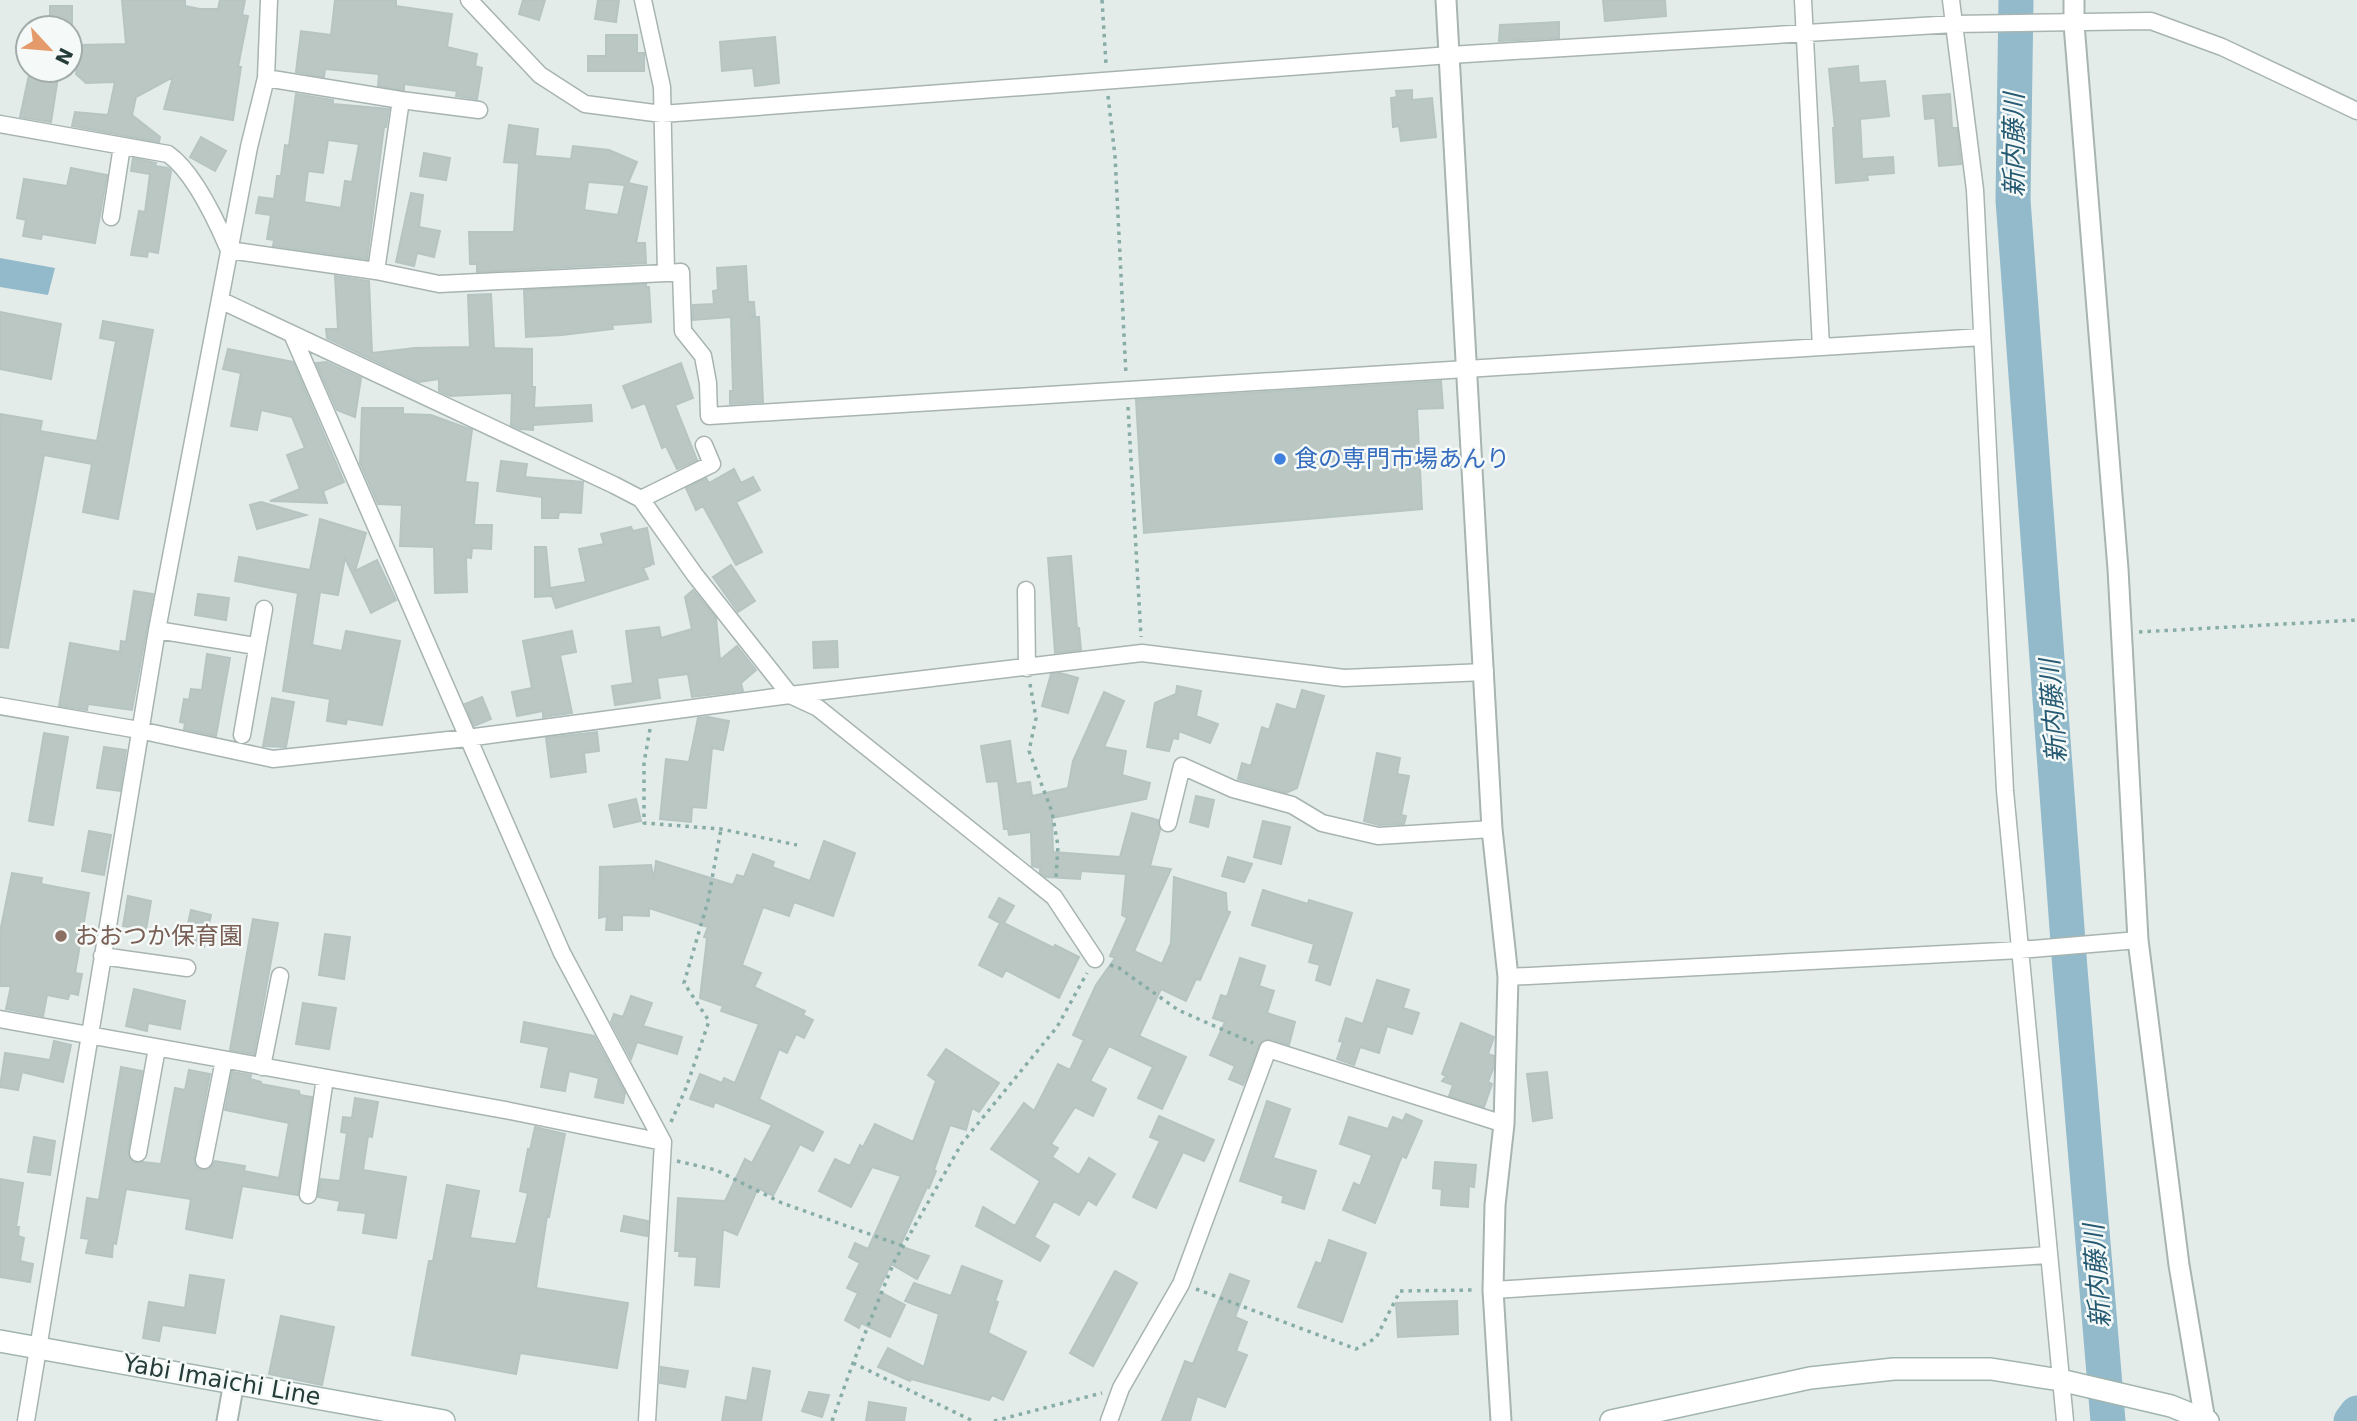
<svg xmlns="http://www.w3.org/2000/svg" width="2357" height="1421" viewBox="0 0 2357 1421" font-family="'DejaVu Sans','Noto Sans JP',sans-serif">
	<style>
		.water { fill: #92bacb }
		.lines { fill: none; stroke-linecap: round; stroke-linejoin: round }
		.river { stroke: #92bacb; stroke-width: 35 }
		.building { fill: #bac7c3; stroke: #b7c5c2; stroke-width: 2; fill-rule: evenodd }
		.minor-casing { stroke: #a7b4b1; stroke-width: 19 }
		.tertiary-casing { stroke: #a7b4b1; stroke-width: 23 }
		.secondary-casing { stroke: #a1b4b0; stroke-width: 24 }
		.path { stroke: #88aca6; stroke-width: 3.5; stroke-dasharray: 3.5 5; stroke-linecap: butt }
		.minor { stroke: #fff; stroke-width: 16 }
		.tertiary { stroke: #fff; stroke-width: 19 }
		.secondary { stroke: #fff; stroke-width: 21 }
		.shop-dot { fill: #3f7fe0; stroke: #f5f9f7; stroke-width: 2.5 }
		.education-dot { fill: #8d6e63; stroke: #f5f9f7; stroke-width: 2.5 }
		.labels { text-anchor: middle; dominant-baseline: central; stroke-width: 5; stroke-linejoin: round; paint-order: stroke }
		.shop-label { font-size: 24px; fill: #366cbe; stroke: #f5f9f7; text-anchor: start }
		.education-label { font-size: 24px; fill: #785e54; stroke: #f5f9f7; text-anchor: start }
		.street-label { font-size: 24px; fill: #253c39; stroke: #f5f9f7 }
		.water-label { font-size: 26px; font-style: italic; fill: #255a72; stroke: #f5f9f7 }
	</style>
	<rect width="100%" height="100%" fill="#e4ecea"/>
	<path class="water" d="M0,258L55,268L48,295L0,287Z"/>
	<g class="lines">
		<path class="river" d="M2016,0L2013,200L2070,969L2108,1421
			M2351,1421L2357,1413"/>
	</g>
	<path class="building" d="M122,0H185V6L200,9H218L220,0H245L242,15L248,16L238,67H241L233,120L164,109L173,77L136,97L132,115L160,137L159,142L72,126L75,112L108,115L115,82L86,83L76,74L79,45L126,44Z
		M335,0H396V6L452,14L447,47L477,54L475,66L482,68L477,99L456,96L457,91L404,84V90L378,86L379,74L325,69L324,77L296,72L301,31L331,35Z
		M523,0H545L539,20L519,14Z
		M598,0H619L616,22L595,19Z
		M1603,0H1665L1666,16L1605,21Z
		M50,6H72V28H50Z
		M1559,22V38L1499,41L1500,25Z
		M606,35H637V53H644V71H588V56H606Z
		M775,37L779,83L755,86L753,68L722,71L720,42Z
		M1858,66L1859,83L1885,81L1889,116L1860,119L1862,159L1893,157L1894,173L1867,175L1868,180L1836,183L1833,128H1835L1829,69Z
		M30,70H41L58,77L51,122L20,117Z
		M1412,90V100L1432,98L1436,137L1401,141L1399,126L1393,127L1391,98L1397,97L1396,91Z
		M296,94L333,100V104L389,109L386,127H384L367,259L273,246L274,240L267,239L271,215L256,213L259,197L274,199L277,176H281L285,145L289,146ZM328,140L359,144L352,182L345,181L341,208L304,202L308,171L323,173Z
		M1950,94L1952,128H1957L1961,164L1939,166L1935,118L1925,119L1923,96Z
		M509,125L538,129L535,156L571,159L573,146L609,150L637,162L628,183L647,187L636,243H645L646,263L477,272V264H470L469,232H514L519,163L504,162ZM588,182L625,185L618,215L584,210Z
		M201,137L226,151L215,171L190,157Z
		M424,153L450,158L446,180L420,176Z
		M133,158L156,163L155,166L168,168L171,171L158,253L148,251L147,257L131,255L139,211L145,212L150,174L131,171Z
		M71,168L107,175L95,243L42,234L41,239L23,236L26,220L17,218L24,179L67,186Z
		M411,193L423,195L419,227L440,231L434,257L417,253L414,266L396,262Z
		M746,266L748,302H754L755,316L749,317H759L763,402L730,404V391H733L731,317L693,320V305L714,304L713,291L718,290L717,268Z
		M335,276L369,281L372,353L415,348L470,347L468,295L491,294L494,348L532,349V387H535L534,408L591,405L592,421L533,425V430L520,429L511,425L512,393L450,396L439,391V379L419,382L327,338L326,329H338Z
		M646,284V287H649L651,322L612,325L613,329L562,335L526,337L524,290Z
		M0,312L61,324L51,379L0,369Z
		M103,321L153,330L118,519L83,512L92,464L44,455L8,648L0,647V414L42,421L40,431L97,441L116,341L100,338Z
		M228,349L293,362L344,482L323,491L327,503L270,501L300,489L287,455L305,448L292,417L261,410L257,430L231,426L241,373L223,369Z
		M326,362L361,378L355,417L337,410L316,363Z
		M681,363L693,398L675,405L697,460L677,469L666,446L662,448L645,403L632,408L623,386Z
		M1441,381L1443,408L1417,409L1422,509L1144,533L1136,400Z
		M362,408H403V414L431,415L472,430L465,482L478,483L474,525H492L491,549L472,548L471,558L466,557L467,592L435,593L434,547L400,546L402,505L378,504L360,463Z
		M501,461L527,464L525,477L583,482L581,513L559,512L558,518H542V497L497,491Z
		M734,469L741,483L753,477L760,490L736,502L762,552L736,565L703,506L696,510L686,488L706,478L709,483Z
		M261,502L306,515L257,529L250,505Z
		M320,519L366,533L355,571L377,560L396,600L371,613L345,558L338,595L320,592L312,645L342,651L346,631L400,641L382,725L347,719L346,724L327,721L330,699L283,691L298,593L235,581L239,557L310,570Z
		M631,527L633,531L647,528L654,565L650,560L651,565L643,568L648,579L556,608L551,593V596L535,597V547H546L550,588L586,582L579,549L604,544L601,534Z
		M1071,556L1077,628H1079L1081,650L1055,653L1048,558Z
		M731,565L755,601L738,612L713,577Z
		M693,590L716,618L720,660L737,646L756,670L741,683L743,691L692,697L688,674L657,678L660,698L615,705L612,686L633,683L626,631L659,627L661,638L692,629L685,597Z
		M134,591L153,594L132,710L88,704L87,710L59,706L70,643L120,652L121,641L126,642Z
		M198,594L229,598L226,620L195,615Z
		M572,631L576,652L560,655L572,713L543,717V711L517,716L512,692L532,688L523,641Z
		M837,641L838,667L814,668L813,642Z
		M207,654L230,658L216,736L184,729L185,723L180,722L184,699L189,700L191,689L202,690Z
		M1060,673L1078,678L1068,713L1042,706L1051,674Z
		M1177,686L1201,691L1196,716L1218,724L1210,743L1179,731L1178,739L1173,738L1169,751L1147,747L1155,703L1176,694Z
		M1302,690L1324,696L1297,788L1286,793L1238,779L1242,763L1251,766L1262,727L1269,730L1277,704L1296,710Z
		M1104,692L1124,701L1104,747L1126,751L1122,775L1150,783L1146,799L1052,818L1053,852L1120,857L1132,813L1158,820L1160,830L1150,866L1171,869L1134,951L1162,964L1171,943L1174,877L1226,893L1227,911L1230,912L1200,980L1196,979L1186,1001L1161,989L1139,1036L1186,1057L1162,1109L1138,1098L1153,1067L1109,1046L1090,1081L1106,1089L1093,1116L1075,1107L1051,1144L1058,1148L1052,1157L1079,1175L1089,1158L1115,1174L1096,1205L1088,1200L1079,1215L1054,1201L1034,1237L1049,1246L1040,1261L976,1226L983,1207L1015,1226L1040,1181L991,1149L1024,1103L1034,1111L1058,1064L1070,1070L1084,1040L1073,1035L1096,985L1115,958L1110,956L1127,918L1122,915L1126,874L1081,871L1080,879L1046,877L1040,873V868L1032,866L1031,832L1009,835L1008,829H1004L998,781L987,782L981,746L1010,741L1016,784L1030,782L1032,796L1068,788L1073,761Z
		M482,697L491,719L474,726L465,704Z
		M272,698L294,702L286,747L263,746Z
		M708,717L729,721L723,750L712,748L706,808L692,807L691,822L660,819L666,759L689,762L698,718Z
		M597,732L599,751L584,753L586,772L551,777L546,738Z
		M44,733L68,737L53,825L29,821Z
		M104,747L126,750L120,791L97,788Z
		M1377,753L1400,758L1397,774L1409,776L1401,815L1406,816L1404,824L1379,825L1364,821Z
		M1196,796L1214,800L1208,827L1190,822Z
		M636,799L641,821L614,827L609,805Z
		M1263,821L1290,827L1281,864L1254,857Z
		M89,831L111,835L104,875L82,871Z
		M824,841L855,853L833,916L794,902L789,916L763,907L742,965L761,973L754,987L805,1011L803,1015L813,1020L804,1038L796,1034L787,1053L779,1049L759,1099L823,1132L813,1151L800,1144L773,1196L758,1188L737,1235L723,1229L719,1287L695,1285L697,1257L679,1256L680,1251H675L678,1198L725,1201L745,1159L752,1163L772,1125L715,1102L713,1107L690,1099L700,1074L722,1083L724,1078L735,1083L759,1024L721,1011L723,1006L700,998L707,938L704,937L708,927L649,908V916L622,915V930H606L607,916L599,918L600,867L651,865L654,879L656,861L733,885L737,875L744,877L753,854L774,862L772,867L810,881Z
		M1228,857L1252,864L1244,882L1222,876Z
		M12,873L42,878L41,884L89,893L75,973L82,974L78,995L70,993L68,999L47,995L43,1016L6,1009L11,986H0V932Z
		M1263,890L1308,904L1309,900L1352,913L1330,985L1316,980L1320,965L1309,962L1314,944L1252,925Z
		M128,896L151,901L146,930L123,926Z
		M999,898L1014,906L1004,923L1054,948L1055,945L1079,957L1059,998L1006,970L1002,977L979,965L1000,923L989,917Z
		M191,910L211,915L204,947L184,942Z
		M253,919L278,923L254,1054L230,1050Z
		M325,934L350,937L344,979L319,975Z
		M1240,958L1265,966L1259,986L1274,991L1267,1013L1295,1022L1289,1045L1271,1039L1261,1042L1243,1085L1229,1079L1235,1066L1210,1055L1225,1022L1213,1018L1221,995L1227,997Z
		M1377,980L1409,990L1403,1008L1419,1013L1412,1034L1387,1026L1379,1053L1360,1047L1354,1065L1337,1059L1343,1042L1339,1041L1346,1018L1363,1024Z
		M134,989L185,1001L180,1029L148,1023L147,1031L126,1026Z
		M631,996L652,1003L643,1026L682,1037L677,1054L637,1042L631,1059L611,1022L614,1014L623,1017Z
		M303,1003L336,1008L329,1049L296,1044Z
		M524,1022L594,1036L625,1093L623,1103L595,1097L599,1078L569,1071L565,1091L541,1087L549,1047L521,1042Z
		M1461,1023L1494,1037L1488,1054L1494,1056L1493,1069L1488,1082L1492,1084L1484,1107L1449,1096L1453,1085L1442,1081L1446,1076L1442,1074Z
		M54,1041L71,1045L63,1082L22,1072L18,1090L0,1087L5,1053L50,1060Z
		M946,1049L999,1083L979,1112L972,1108L966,1130L950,1125L934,1170L936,1171L929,1188L927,1187L900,1246L929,1256L917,1279L891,1264L878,1291L905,1305L890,1337L861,1323L859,1328L845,1320L858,1293L847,1288L860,1263L849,1257L855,1243L868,1249L901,1176L872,1167L851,1207L819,1191L835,1159L850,1166L860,1145L863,1147L875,1124L913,1142L936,1081L928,1075Z
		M121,1067L142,1071L128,1151L130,1160L137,1163L143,1162L161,1164L175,1088L185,1090L189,1070L210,1074L194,1158V1164L201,1170L211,1167L215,1161L245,1166L244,1171L279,1178L289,1123L225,1110L232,1072L251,1075L250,1079L261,1082V1084L299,1091L300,1095L312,1097L298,1195L242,1186L232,1238L186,1229L191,1199L126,1189L116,1244L113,1243L112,1257L86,1253L89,1239L81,1238L87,1198L99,1200Z
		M1547,1072L1552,1118L1533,1121L1527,1074Z
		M355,1098L378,1102L372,1137L368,1136L363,1170L406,1177L396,1238L363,1233L366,1213L338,1210L340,1201L318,1197L321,1179L340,1181L347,1133L341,1132L343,1117L352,1118Z
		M1267,1101L1290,1109L1273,1158L1316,1171L1304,1209L1282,1202L1284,1196L1240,1181Z
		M1406,1114L1422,1121L1406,1158L1402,1156L1375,1223L1343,1210L1354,1183L1360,1186L1372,1155L1340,1144L1349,1117L1388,1129L1393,1117L1403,1121Z
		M1159,1116L1214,1140L1204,1161L1183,1152L1156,1208L1133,1197L1160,1141L1150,1137Z
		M535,1127L565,1134L549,1217L547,1216L536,1288L628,1303L617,1368L520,1353L516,1374L412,1355L429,1261H433L447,1185L479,1191L470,1238L516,1244L528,1193L520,1191L528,1149L530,1150Z
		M34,1137L55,1141L50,1175L28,1172Z
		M1435,1162L1476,1165L1474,1187L1469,1186L1468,1207L1441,1205L1442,1189L1433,1188Z
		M0,1179L23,1183L16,1227H19L18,1236L24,1238L20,1261L33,1264L30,1282L0,1277Z
		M624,1216L648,1221L647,1236L621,1231Z
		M1329,1240L1366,1253L1342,1322L1298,1307L1316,1262L1321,1264Z
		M962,1266L1002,1281L995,1301L998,1302L988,1333L1026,1352L1003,1400L992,1395L989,1400L911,1379L910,1381L878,1367L888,1348L924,1367L939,1314L905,1301L914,1283L951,1296Z
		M1115,1271L1137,1283L1093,1366L1070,1353Z
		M1230,1274L1249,1281L1235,1317L1247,1322L1236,1351L1247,1355L1225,1407L1197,1396L1190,1421H1162L1185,1361L1193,1364Z
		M190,1275L224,1280L215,1333L162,1325L159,1341L143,1338L149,1302L185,1308Z
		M1457,1301L1458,1334L1398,1337L1396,1303Z
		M281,1316L334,1327L322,1385L269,1374Z
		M661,1367L688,1371L685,1387L660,1383Z
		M753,1368L770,1371L761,1421H722L726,1397L747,1401Z
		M809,1392L829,1395L822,1417L802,1411Z
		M869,1402L906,1408L904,1421H866Z"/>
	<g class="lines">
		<g class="minor-casing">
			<path id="minor" d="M469,0L540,75L585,104L662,114L1450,55L1954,24L2151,21L2222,47L2357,111
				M1803,0L1821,347
				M1951,0L1975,190L2005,791L2065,1421
				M266,78L401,100L479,110
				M0,124L168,154C194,172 217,222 229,250
				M111,217L122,146
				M229,250L376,271L401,100
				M376,271L439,284L666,273L662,87L643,0
				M666,273L681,272L683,331L703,356L708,383L709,416L1982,337
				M220,300L614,485L641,499L695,575L790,695L818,708L1054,897L1095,959
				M292,334L562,953L663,1142L647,1421
				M641,499L712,464L704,445
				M1026,590L1027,668
				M157,630L256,646
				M0,706L139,730L273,759L467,738L790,695L1142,653L1344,678L1485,672
				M242,735L264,609
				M1168,823L1182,766L1233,789L1292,805L1322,823L1378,836L1492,829
				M102,956L187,968
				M1508,977L2020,950L2138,940
				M0,1019L510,1111L663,1142
				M262,1067L280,976
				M138,1153L157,1048
				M204,1160L224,1060
				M308,1195L325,1078
				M1493,1290L2049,1255
				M26,1421L157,630L249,147L266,78L269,0
				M1109,1421L1121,1388L1181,1284L1268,1049L1504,1124"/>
		</g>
		<g class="tertiary-casing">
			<path id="tertiary" d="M1446,0L1492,829L1508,977L1504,1124L1495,1205L1493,1290L1501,1421
				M2074,0V24L2118,569L2138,940L2179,1265L2205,1421
				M227,1421L234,1382"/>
		</g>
		<g class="secondary-casing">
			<path id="secondary" d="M0,1341L444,1421
				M1611,1421L1810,1378L1894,1369H1991L2060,1380L2171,1406L2208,1421"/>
		</g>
		<path class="path" d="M1102,0L1106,64
			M1108,96L1115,156L1126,375
			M1128,407L1141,637
			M2139,632L2357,620
			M1030,684L1036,718L1029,751L1052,812L1058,846L1056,877
			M650,729L644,763V823L721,829L797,845
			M1110,965L1119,968L1178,1010L1253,1043
			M671,1122L686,1088L709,1021L684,983L708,901L721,829
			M677,1161L716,1170L782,1203L903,1246
			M1196,1289L1356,1349L1376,1338L1400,1291L1475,1290
			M853,1363L973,1421
			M832,1421L853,1363L894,1262L962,1143L1057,1027L1087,973
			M994,1421L1102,1393"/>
		<use href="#minor" class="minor"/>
		<use href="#tertiary" class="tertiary"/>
		<use href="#secondary" class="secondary"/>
	</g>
	<circle class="shop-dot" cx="1280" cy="459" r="7"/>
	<circle class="education-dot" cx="61" cy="936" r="7"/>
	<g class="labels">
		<g class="shop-label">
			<text x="1294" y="459">食の専門市場あんり</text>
		</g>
		<g class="education-label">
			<text x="75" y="936">おおつか保育園</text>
		</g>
		<g class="street-label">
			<text transform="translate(222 1380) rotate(10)">Yabi Imaichi Line</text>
		</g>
		<g class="water-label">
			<text transform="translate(2014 145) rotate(-90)">新内藤川</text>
			<text transform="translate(2053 711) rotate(-94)">新内藤川</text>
			<text transform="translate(2097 1276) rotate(-94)">新内藤川</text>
		</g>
	</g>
	<g transform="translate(49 49) rotate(116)"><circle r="33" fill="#f5f9f7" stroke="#a2adab" stroke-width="2"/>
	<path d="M0-5L12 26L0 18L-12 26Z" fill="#e49a6b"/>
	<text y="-10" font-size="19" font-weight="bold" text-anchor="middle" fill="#253c39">N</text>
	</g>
</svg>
